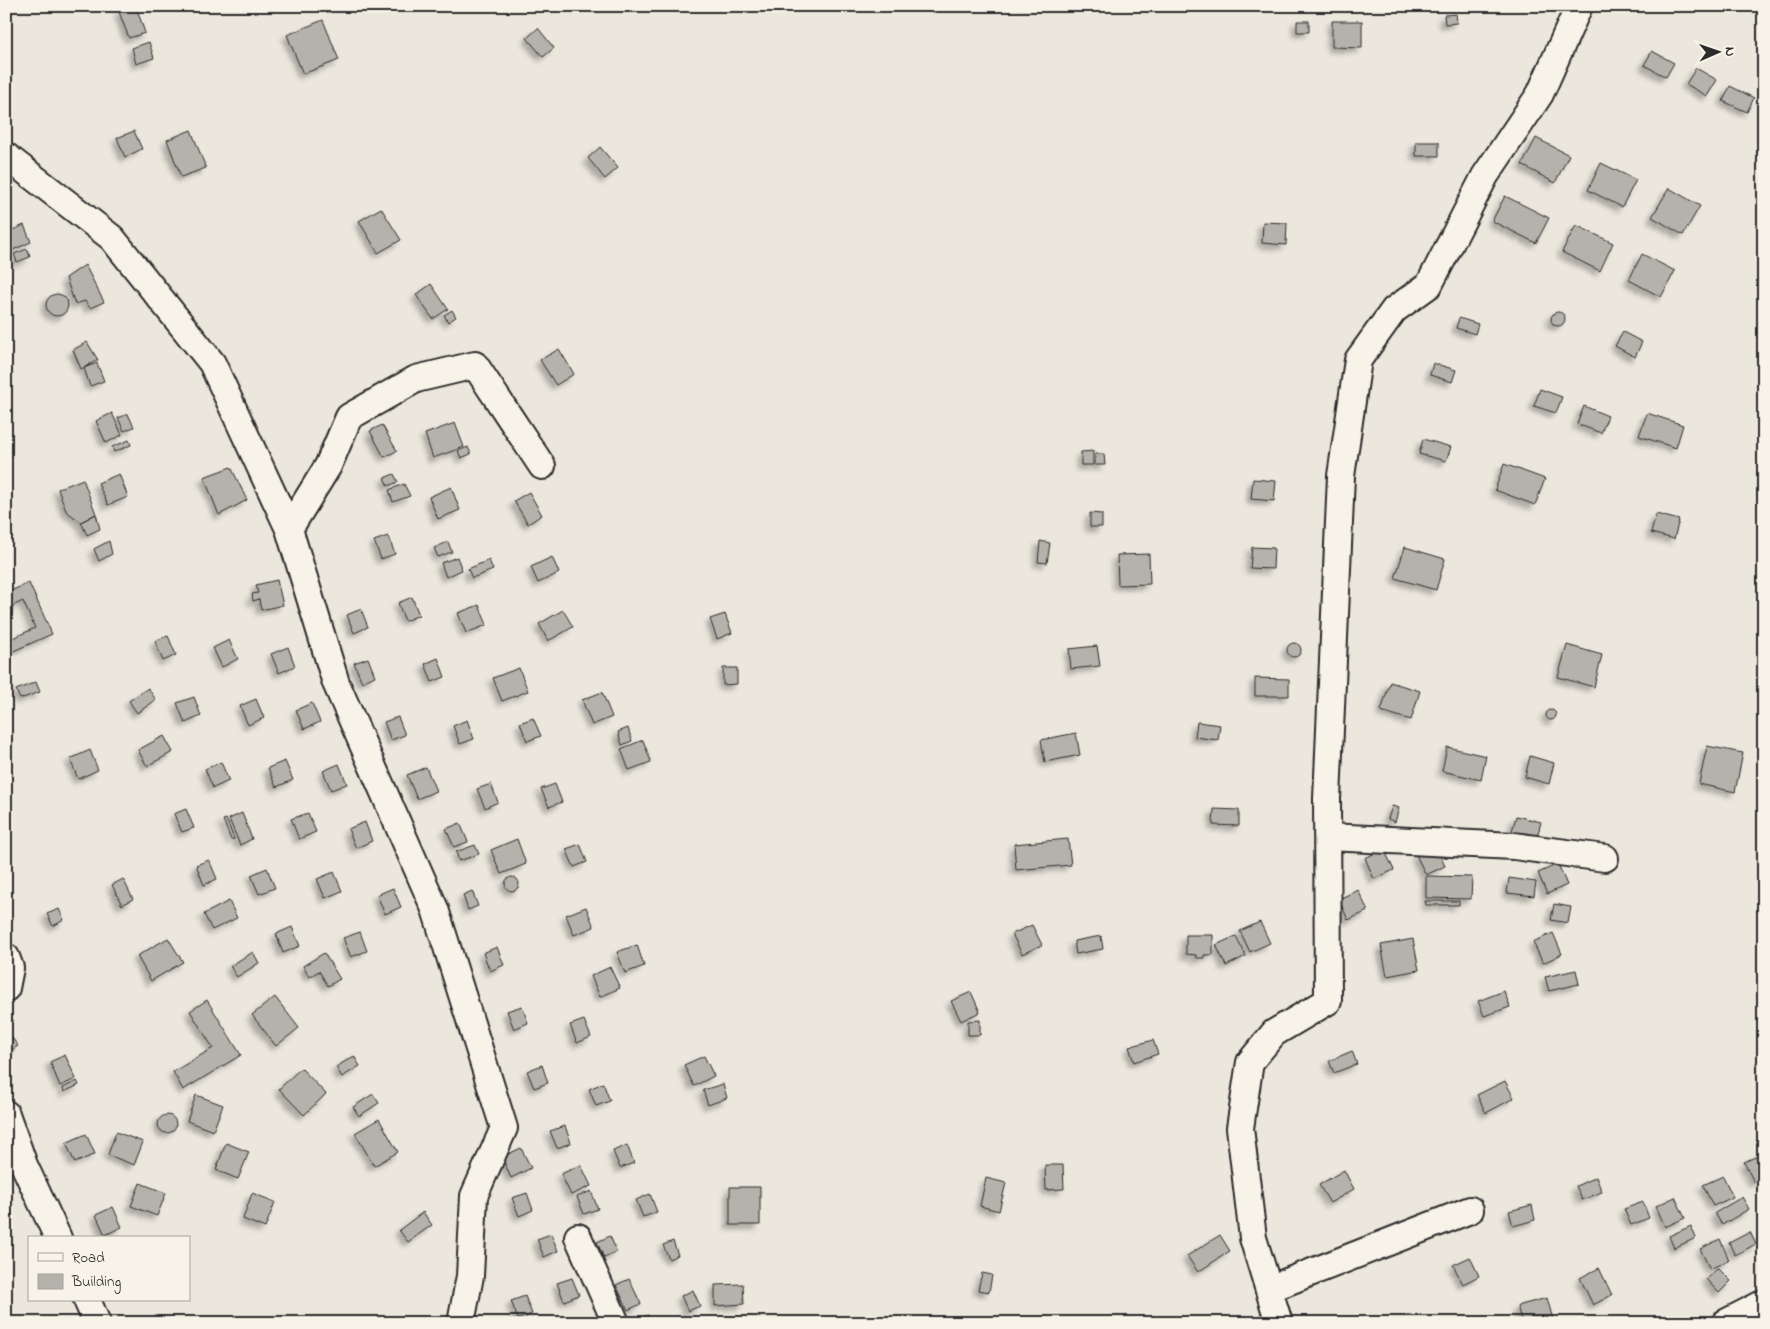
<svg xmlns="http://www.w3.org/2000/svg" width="1770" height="1329" viewBox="0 0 1770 1329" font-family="'Indie Flower',sans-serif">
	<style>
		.building { fill: #b5b2ab; stroke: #2b2b2b; filter: url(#shadow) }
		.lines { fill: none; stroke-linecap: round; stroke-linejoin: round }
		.minor-casing { stroke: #2b2b2b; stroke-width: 30 }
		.minor { stroke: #f7f3e8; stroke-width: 26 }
	</style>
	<defs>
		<filter id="shadow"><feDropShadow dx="-4.5" dy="4.5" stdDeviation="2.5" flood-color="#0004"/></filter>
	</defs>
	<rect width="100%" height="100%" fill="#ebe7dd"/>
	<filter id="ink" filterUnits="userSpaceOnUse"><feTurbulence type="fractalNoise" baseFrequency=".02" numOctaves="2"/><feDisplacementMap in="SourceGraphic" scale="10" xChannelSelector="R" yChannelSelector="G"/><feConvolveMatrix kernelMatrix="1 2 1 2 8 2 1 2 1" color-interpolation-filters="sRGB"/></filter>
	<g filter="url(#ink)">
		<path class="building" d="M136,6L145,33L129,38L119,12Z
			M1456,14L1457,23L1445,24L1444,15Z
			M323,20L339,60L303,74L287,35Z
			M1297,21H1309V32H1297Z
			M1332,21H1362V48L1332,47Z
			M538,28L554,48L543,57L527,38Z
			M149,42L154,58L136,64L132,48Z
			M1652,51L1674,63L1666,77L1644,65Z
			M1696,68L1717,80L1707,96L1686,84Z
			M1730,86L1754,98L1747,112L1723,101Z
			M191,130L206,168L181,177L167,140Z
			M134,131L142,149L125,157L117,138Z
			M1536,138L1569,155L1555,183L1522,165Z
			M1416,142H1439V156H1416Z
			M600,147L618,168L605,179L588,158Z
			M1601,163L1636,180L1622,207L1588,190Z
			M1669,188L1700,206L1683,235L1652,217Z
			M1505,196L1549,218L1536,243L1492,221Z
			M381,208L401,240L378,253L359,221Z
			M1263,222L1287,223L1286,245L1262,243Z
			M24,225L31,242L6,253V233Z
			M1576,225L1613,243L1600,271L1562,252Z
			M27,249L30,257L17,262L14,254Z
			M1642,254L1675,271L1661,297L1629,280Z
			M85,265L104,302L90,308L85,301L75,304L66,278Z
			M431,284L448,309L433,319L416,295Z
			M46 305a11 11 0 1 1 22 0a11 11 0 1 1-22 0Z
			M452,310L456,317L448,322L444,315Z
			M1551 319a7 7 0 1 1 14 0a7 7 0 1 1-14 0Z
			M1459,318L1478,324L1475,334L1456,328Z
			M1623,332L1642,342L1635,357L1615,346Z
			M87,342L98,360L81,369L73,350Z
			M559,349L574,374L556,385L540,360Z
			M97,363L104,381L90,386L84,368Z
			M1433,363L1456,370L1452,382L1430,375Z
			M1540,389L1562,397L1556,413L1534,406Z
			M1584,406L1608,416L1601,433L1577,424Z
			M112,413L122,435L106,443L96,421Z
			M1647,413L1683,425L1676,448L1639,436Z
			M128,414L134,427L124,431L118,418Z
			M455,423L464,447L433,458L425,434Z
			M382,425L397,451L384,457L370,431Z
			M1423,439L1451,447L1446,461L1419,454Z
			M129,440L131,445L114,452L112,447Z
			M468,447L471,454L461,458L458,451Z
			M1093,451V465H1081V452Z
			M1095,454H1104L1105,465H1095Z
			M1504,464L1545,479L1535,505L1495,490Z
			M231,467L247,500L219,515L204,477Z
			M119,474L128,497L108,505L98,483Z
			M394,474L398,482L388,486L384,478Z
			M83,479L96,514L81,522L66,511L58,489Z
			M1253,479L1276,481L1274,501L1251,499Z
			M404,484L410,496L393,502L389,490Z
			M451,487L460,510L438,519L429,497Z
			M529,492L542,515L528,524L514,501Z
			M1090,513L1102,514V527H1090Z
			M96,514L100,529L87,535L81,522Z
			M1656,514L1679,520L1674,539L1651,533Z
			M388,536L395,554L381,559L374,541Z
			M109,541L112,554L99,561L94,549Z
			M1040,541L1050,543L1047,563L1038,562Z
			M448,542L452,552L438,557L434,548Z
			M1252,547L1274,548L1273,569L1250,568Z
			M1405,547L1445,559L1436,590L1395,578Z
			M1149,554L1150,584L1118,585L1117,555Z
			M457,557L462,570L446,577L441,563Z
			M552,557L559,573L538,583L531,567Z
			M489,560L493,570L472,578L468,569Z
			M277,580L283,605L261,610L259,599L253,601L252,594L258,593L256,585Z
			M29,583L52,634L9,653L6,647V641L35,628L23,601L6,609V593Z
			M412,597L419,615L405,621L398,603Z
			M479,605L487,625L466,633L458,613Z
			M361,609L368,627L354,633L347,615Z
			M563,610L573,627L548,641L539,624Z
			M725,614L732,633L717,639L710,619Z
			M168,636L176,655L163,661L155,641Z
			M229,640L238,659L222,667L213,648Z
			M1287 650a7 7 0 1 1 14 0a7 7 0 1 1-14 0Z
			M1567,645L1602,655L1594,687L1558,677Z
			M1097,646L1100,666L1071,669L1069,649Z
			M288,647L295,666L279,673L271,654Z
			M368,658L375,676L362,682L354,663Z
			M438,658L445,677L432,682L425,664Z
			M519,668L528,691L502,701L493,678Z
			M723,668H737V684L723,685Z
			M1255,678L1289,679V696H1255Z
			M36,682L40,692L20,699L16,690Z
			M1390,682L1420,691L1411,720L1381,711Z
			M148,688L156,700L137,713L129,701Z
			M602,692L612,717L592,725L582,700Z
			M194,697L201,716L185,723L177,703Z
			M256,699L264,718L248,725L240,706Z
			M312,703L320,722L304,729L296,710Z
			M1546 715a5 5 0 1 1 10 0a5 5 0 1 1-10 0Z
			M398,717L405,735L391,740L384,722Z
			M533,718L541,736L527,741L520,723Z
			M467,720L474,739L460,744L453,726Z
			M1197,722L1220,725L1218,740L1195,737Z
			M628,728L632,741L622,745L618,732Z
			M1076,733L1080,755L1045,762L1041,740Z
			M164,736L173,752L147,766L138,750Z
			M643,740L651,762L629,770L621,749Z
			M1707,746L1743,753L1735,792L1699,784Z
			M1447,747L1486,756L1481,780L1442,771Z
			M90,750L98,770L78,779L70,759Z
			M1530,756L1554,763L1549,784L1525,777Z
			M285,761L293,780L276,787L268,768Z
			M221,762L229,781L213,788L205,769Z
			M339,764L347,784L331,790L323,771Z
			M426,767L436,791L417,799L407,775Z
			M491,784L498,802L485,808L477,789Z
			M555,784L562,802L549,807L541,789Z
			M1392,806L1399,808L1395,822L1388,819Z
			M186,809L194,828L182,832L174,814Z
			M1214,809L1239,810V826L1213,825Z
			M242,813L252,839L240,845L229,819Z
			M308,813L316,832L299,839L291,819Z
			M1516,816L1541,822L1536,841L1511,835Z
			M226,819L234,839L231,840L223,820Z
			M365,822L372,841L356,848L348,829Z
			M460,823L468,842L454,847L446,829Z
			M517,839L526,864L501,874L491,850Z
			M1068,839L1071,865L1016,870L1014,844Z
			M580,844L587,862L574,867L566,849Z
			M475,845L479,854L459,861L456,852Z
			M1435,845L1445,866L1426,875L1416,855Z
			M1384,849L1394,870L1374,879L1365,858Z
			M209,860L217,879L204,885L196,865Z
			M1558,864L1567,885L1547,894L1538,873Z
			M267,868L275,888L259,894L251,875Z
			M334,872L342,891L325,898L317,879Z
			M1426,876L1472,877L1471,899L1426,898Z
			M505 884a7 7 0 1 1 14 0a7 7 0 1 1-14 0Z
			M1509,878L1536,882L1534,896L1507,893Z
			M123,879L133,899L122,905L112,885Z
			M393,888L401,907L385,914L377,895Z
			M1358,890L1368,911L1348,920L1339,899Z
			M472,891L478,906L468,910L463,895Z
			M229,901L237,918L212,930L204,914Z
			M1425,901H1459V905H1426Z
			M1554,904L1571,907L1568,923L1551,920Z
			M586,907L594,927L574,935L566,915Z
			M59,909L64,920L53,926L47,914Z
			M1260,922L1270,943L1250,952L1240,931Z
			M1032,925L1042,945L1022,954L1012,934Z
			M292,927L300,946L283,953L276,934Z
			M360,932L367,951L351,957L343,938Z
			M1553,933L1562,954L1543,963L1533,942Z
			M1186,935H1213V955H1204V958H1197L1196,955L1186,954Z
			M1101,936L1103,949L1076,954L1074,941Z
			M1236,936L1246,956L1226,966L1216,945Z
			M168,938L183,962L151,981L137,956Z
			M1413,939L1419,970L1387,976L1381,945Z
			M637,945L644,966L625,973L617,952Z
			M497,947L504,965L490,971L483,953Z
			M253,952L259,963L237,977L230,966Z
			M324,953L340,979L328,986L319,971L309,977L303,966Z
			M610,967L620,988L600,997L591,976Z
			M1576,970L1579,984L1549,991L1545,977Z
			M1504,991L1510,1007L1484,1016L1478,1001Z
			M971,992L980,1012L961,1021L951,1001Z
			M275,997L299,1028L276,1046L252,1015Z
			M207,1000L241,1055L183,1090L173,1072L213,1048L190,1011Z
			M522,1006L528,1023L514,1029L507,1011Z
			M584,1020L591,1037L577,1043L570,1025Z
			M980,1020V1035H968V1021Z
			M6,1031H7L18,1046L7,1053Z
			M1153,1040L1158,1054L1134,1062L1129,1047Z
			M1352,1051L1357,1064L1334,1073L1329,1061Z
			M65,1055L76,1079L60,1086L50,1062Z
			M354,1056L360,1066L342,1077L336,1067Z
			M704,1056L714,1076L694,1086L684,1065Z
			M542,1065L548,1083L534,1088L527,1071Z
			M301,1068L326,1094L304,1115L279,1089Z
			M77,1081L79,1085L64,1092L63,1088Z
			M1505,1081L1514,1098L1486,1113L1477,1095Z
			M603,1083L610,1101L596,1106L589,1089Z
			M723,1084L727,1098L708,1105L703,1090Z
			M373,1094L379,1103L359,1116L353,1107Z
			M196,1095L223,1105L213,1131L187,1121Z
			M158 1124a9 9 0 1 1 18 0a9 9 0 1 1-18 0Z
			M379,1119L398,1152L374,1166L355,1133Z
			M565,1126L571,1143L557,1148L550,1131Z
			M116,1132L143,1142L134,1165L108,1155Z
			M86,1134L95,1154L75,1163L66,1143Z
			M226,1143L249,1152L238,1179L216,1170Z
			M627,1145L634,1163L620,1168L613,1151Z
			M521,1148L531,1168L511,1178L502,1157Z
			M1764,1153V1178L1754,1182L1744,1162Z
			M581,1165L591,1186L571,1195L561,1174Z
			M1045,1165H1063L1064,1189L1046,1190Z
			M1344,1170L1354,1189L1330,1203L1319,1185Z
			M1723,1176L1733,1197L1713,1206L1703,1185Z
			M1596,1177L1602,1192L1582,1200L1576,1186Z
			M986,1178L1006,1183L999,1211L980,1206Z
			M140,1183L166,1193L157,1216L131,1206Z
			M730,1187H760V1225H730Z
			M591,1191L598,1209L584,1214L577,1197Z
			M252,1193L275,1202L265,1228L243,1219Z
			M527,1193L533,1210L519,1216L512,1198Z
			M650,1194L657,1212L643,1217L636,1200Z
			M1675,1197L1685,1218L1665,1227L1656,1206Z
			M1742,1197L1749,1209L1722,1225L1715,1213Z
			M1643,1202L1649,1218L1631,1225L1624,1209Z
			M1532,1205L1535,1220L1513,1226L1509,1211Z
			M113,1207L122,1227L105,1235L96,1215Z
			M423,1212L432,1225L408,1242L399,1230Z
			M1691,1226L1696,1238L1674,1248L1669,1236Z
			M1750,1232L1756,1244L1735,1255L1729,1243Z
			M551,1234L558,1251L544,1257L537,1239Z
			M1220,1235L1230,1251L1198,1272L1187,1256Z
			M610,1236L617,1252L604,1258L597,1242Z
			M1720,1239L1729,1260L1710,1269L1700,1249Z
			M673,1241L678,1255L669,1259L663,1245Z
			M1470,1257L1479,1276L1463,1284L1453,1265Z
			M1599,1268L1612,1295L1593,1305L1580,1278Z
			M1718,1268L1731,1281L1719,1293L1706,1279Z
			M982,1273L992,1275L989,1292L978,1290Z
			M572,1278L579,1295L564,1301L557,1283Z
			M629,1279L641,1304L628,1310L616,1285Z
			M743,1284L744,1304L715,1306V1285Z
			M693,1290L700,1306L688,1311L681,1296Z
			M525,1296L532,1314L518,1319L511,1301Z
			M1547,1298L1554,1323H1522L1517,1306Z
			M648,1315L651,1323H631Z"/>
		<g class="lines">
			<g class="minor-casing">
				<path id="minor" d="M6,156L112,238L212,363L289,529L336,683L435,909L504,1128L474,1196L470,1276L461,1323
					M289,529L328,466L349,417L416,379L475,365L542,466
					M1328,837L1514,846L1605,858
					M6,957L10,968L6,988
					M6,1114L24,1165L58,1238
					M578,1237L616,1323
					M1269,1289L1470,1210
					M87,1300L97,1323
					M1279,1323L1253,1238L1240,1128L1250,1062L1274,1033L1328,1001L1327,799L1341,476L1358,360L1394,310L1429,285L1485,176L1540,94L1579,6
					M1725,1323L1764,1303"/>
			</g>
			<use href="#minor" class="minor"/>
		</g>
	</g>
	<rect width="1770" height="1329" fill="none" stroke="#f7f3e8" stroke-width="25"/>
	<rect x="12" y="12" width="1745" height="1304" fill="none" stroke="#2b2b2b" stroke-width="2" filter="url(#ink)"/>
	<rect x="28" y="1236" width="162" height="65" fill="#f7f3e8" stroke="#a5a39c"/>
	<rect x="38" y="1253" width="25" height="8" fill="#f7f3e8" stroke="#a5a39c"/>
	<text x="72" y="1262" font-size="15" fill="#2b2b2b">Road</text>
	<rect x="38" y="1274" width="25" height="15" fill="#b5b2ab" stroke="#a5a39c"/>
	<text x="72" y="1286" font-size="15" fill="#2b2b2b">Building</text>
	<g transform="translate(1718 52) rotate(88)" stroke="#f7f3e8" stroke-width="4" paint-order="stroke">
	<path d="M0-4L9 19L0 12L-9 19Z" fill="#2b2b2b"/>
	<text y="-8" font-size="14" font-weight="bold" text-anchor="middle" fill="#2b2b2b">N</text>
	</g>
</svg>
